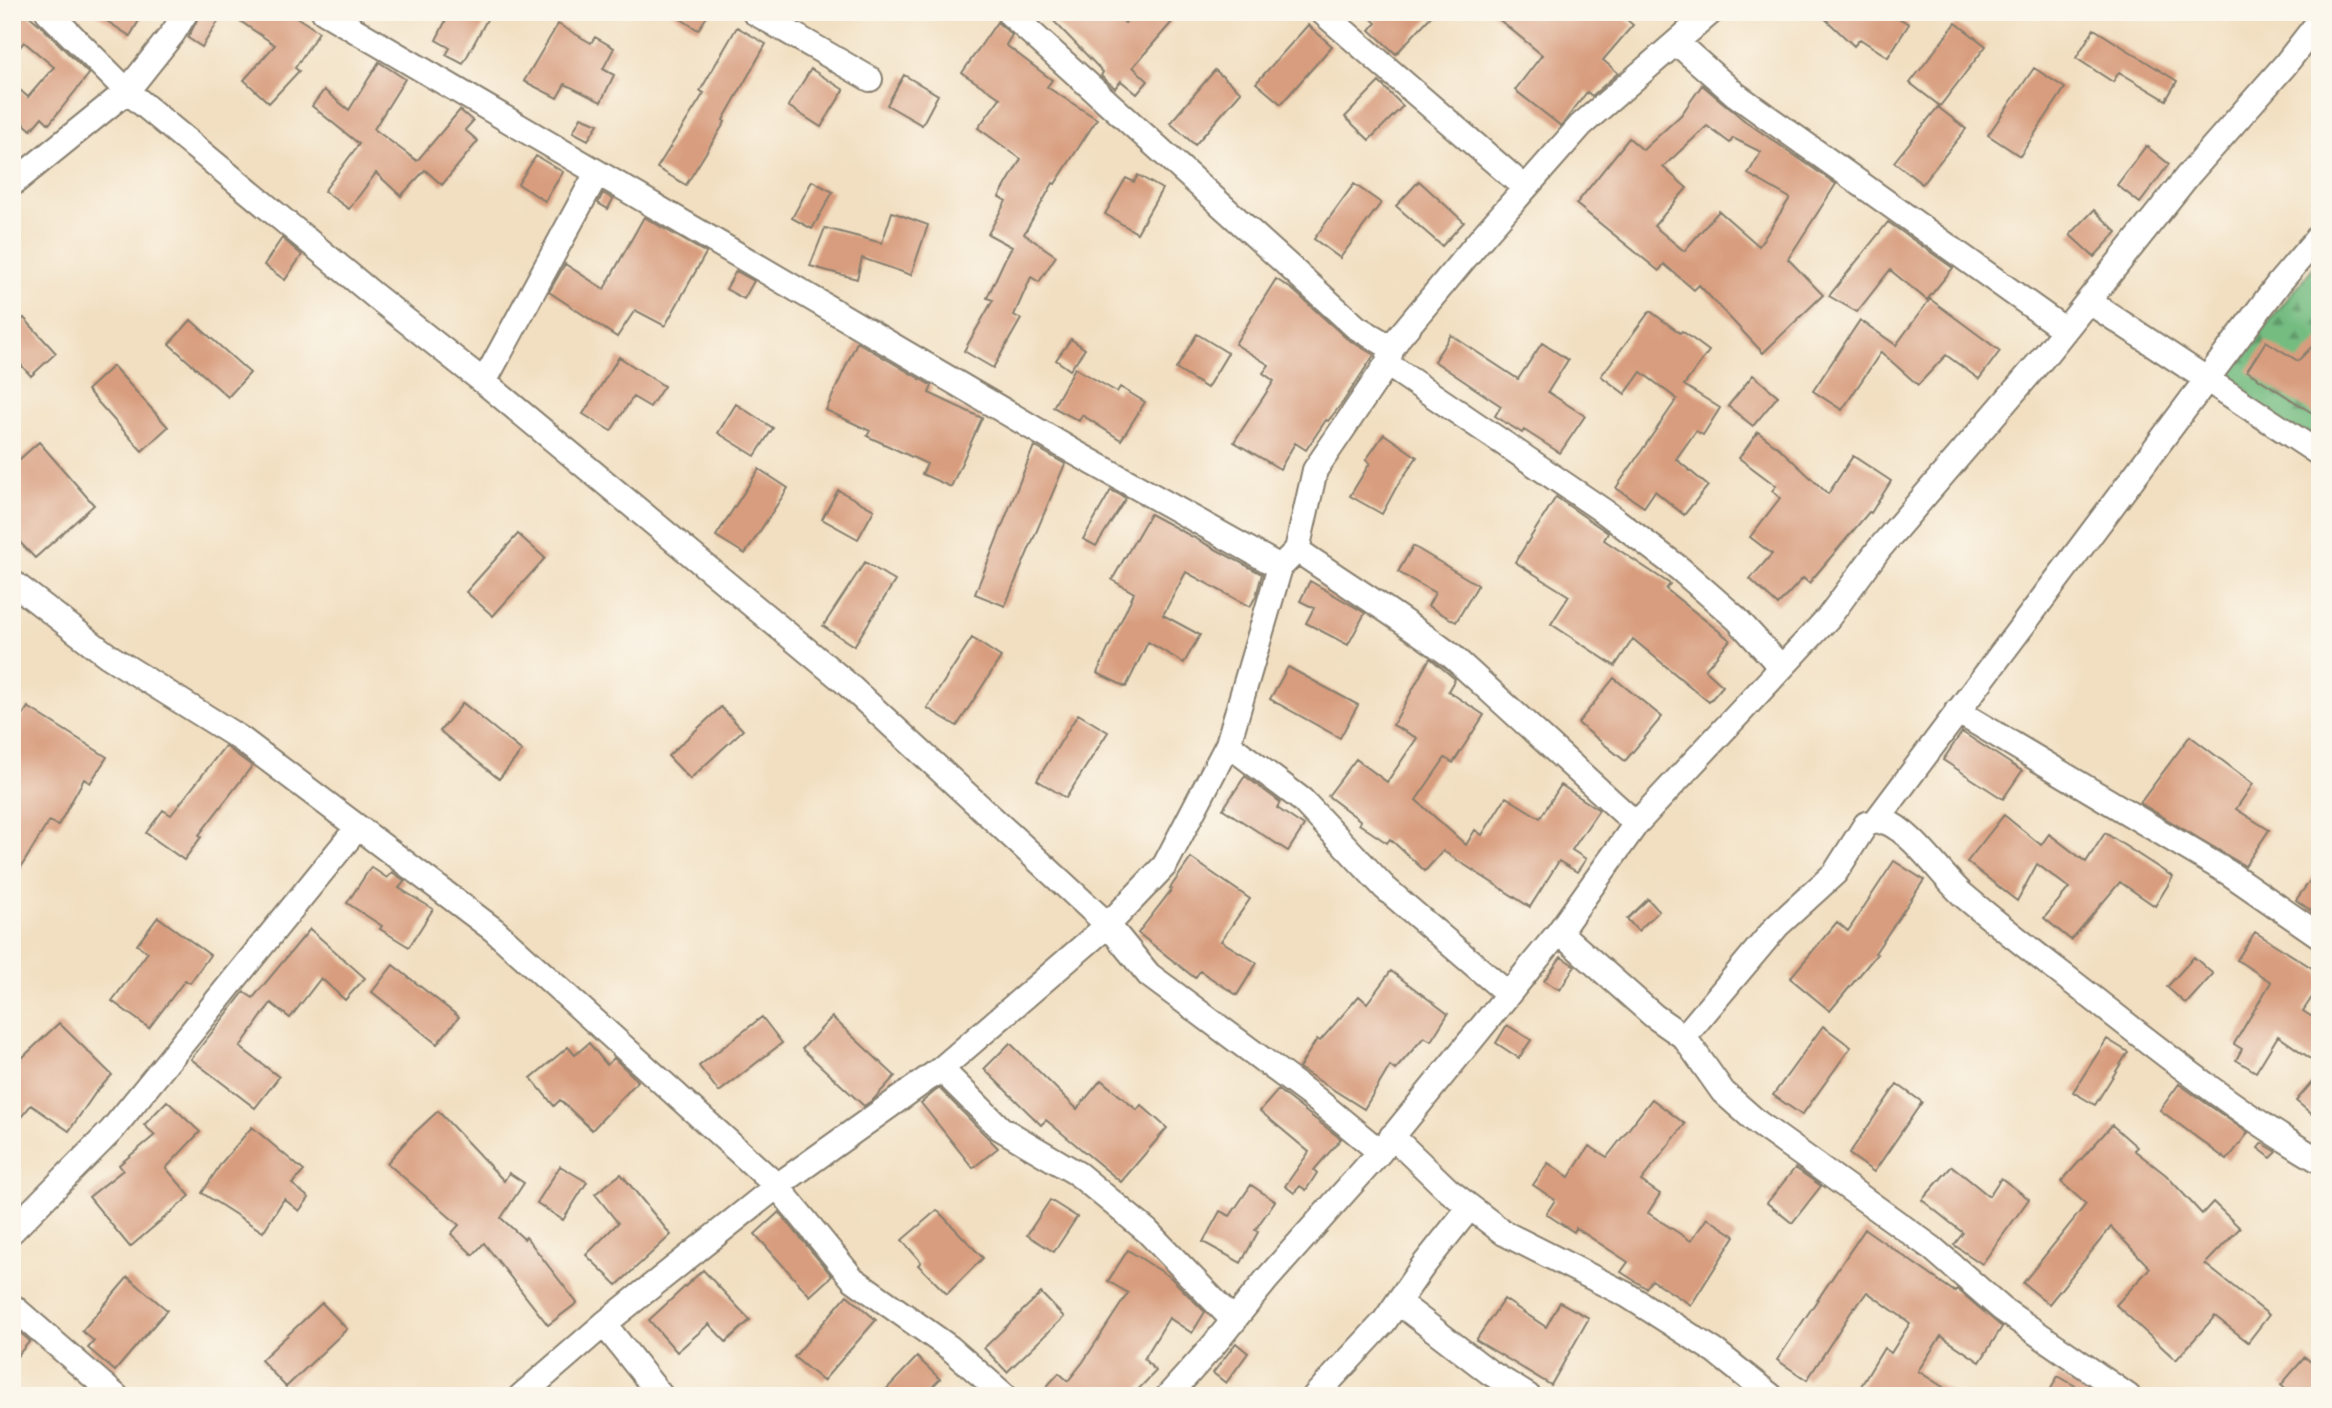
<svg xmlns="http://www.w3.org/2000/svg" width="2332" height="1408" viewBox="0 0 2332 1408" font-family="Sriracha,sans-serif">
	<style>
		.forest { fill: url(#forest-firs); stroke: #486c4e; stroke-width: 2 }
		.building { fill: #d89d7e; fill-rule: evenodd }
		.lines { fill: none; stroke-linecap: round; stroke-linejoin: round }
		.minor-casing { stroke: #877e6e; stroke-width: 28 }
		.minor { stroke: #fff; stroke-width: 24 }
	</style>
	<defs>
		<pattern id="forest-firs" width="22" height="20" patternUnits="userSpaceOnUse" patternTransform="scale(1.75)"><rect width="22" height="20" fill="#74bc81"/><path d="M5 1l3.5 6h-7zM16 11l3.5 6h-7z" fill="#5e9869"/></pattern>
	</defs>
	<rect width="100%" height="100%" fill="#fbf7ec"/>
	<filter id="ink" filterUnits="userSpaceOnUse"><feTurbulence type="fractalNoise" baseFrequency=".0143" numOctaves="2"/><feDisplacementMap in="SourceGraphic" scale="14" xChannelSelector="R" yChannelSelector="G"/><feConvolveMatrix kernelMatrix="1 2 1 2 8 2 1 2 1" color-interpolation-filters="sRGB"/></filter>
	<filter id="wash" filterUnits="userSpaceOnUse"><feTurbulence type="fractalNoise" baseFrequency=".00686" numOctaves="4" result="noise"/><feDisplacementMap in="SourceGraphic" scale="28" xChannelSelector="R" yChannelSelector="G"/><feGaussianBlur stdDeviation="1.57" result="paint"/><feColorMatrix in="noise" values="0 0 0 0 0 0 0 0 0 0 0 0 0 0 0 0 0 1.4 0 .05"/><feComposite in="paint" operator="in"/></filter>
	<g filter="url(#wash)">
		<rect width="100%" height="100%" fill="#f2dfc1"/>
		<path class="forest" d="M2320,259V454L2215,387Z"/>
		<g id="blocks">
			<path class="building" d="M19,12H25L41,26L89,74L49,124L42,117L31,130L12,113V83L28,97L54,67L24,42L12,56V20Z
				M93,12H144L130,36Z
				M201,12H224L202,47L188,38Z
				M227,12H289L319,32L295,68L299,71L269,103L244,80L275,45Z
				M450,12H491L463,64L446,55L450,48L436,40Z
				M670,12H710L698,30Z
				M1045,12H1114L1125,23L1134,12H1160L1172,22L1133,67L1148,81L1137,94L1121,81L1115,88L1101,76L1103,72Z
				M1364,12H1435L1396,54L1370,30L1376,23Z
				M1490,12H1618L1633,25L1603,60L1618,73L1592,96L1587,92L1561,126L1515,90L1542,55Z
				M1818,12H1888L1909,24L1888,57L1860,39L1854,46Z
				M997,22L1012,35L1006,45L1052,80L1047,87L1097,119L1055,184L1053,183L1024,234L1056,256L1039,282L1031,277L1014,315L1021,319L993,368L964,351L993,300L987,298L1005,259L1012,247L988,234L1006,201L999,197L1021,159L978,128L1000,98L962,73Z
				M1956,23L1986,46L1940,106L1910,83Z
				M558,24L591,43L595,37L614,48L603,69L614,75L601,102L565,84L557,98L524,81Z
				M1308,25L1332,46L1281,104L1256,83Z
				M737,27L766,44L723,120L725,122L686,185L657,168L704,93L700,91Z
				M2094,29L2177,81L2166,100L2119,72L2113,82L2076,58Z
				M379,62L405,79L374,129L417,161L460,110L473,121L465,130L478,141L442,185L425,170L401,196L376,173L349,209L324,191L359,144L312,106L324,90L349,110Z
				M2034,68L2065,88L2020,156L1988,135Z
				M811,69L844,90L821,127L788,106Z
				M1215,70L1241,92L1195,145L1170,123Z
				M904,75L938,95L922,125L887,105Z
				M1379,82L1403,106L1369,140L1345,117Z
				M1702,85L1745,121L1836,184L1788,259L1823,295L1763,353L1699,285L1694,290L1664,264L1659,271L1576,204L1629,138L1643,150L1681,115ZM1707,126L1730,143L1733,138L1761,152L1748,174L1790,198L1759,246L1719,211L1684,251L1654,226L1687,188L1663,167Z
				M1938,107L1966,129L1922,184L1894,162Z
				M581,117L598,124L588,140L573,132Z
				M2146,146L2169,164L2140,203L2117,185Z
				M536,156L563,172L545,201L518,184Z
				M1138,175L1162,189L1137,233L1105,214L1126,178L1134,182Z
				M812,181L833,192L812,229L792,218Z
				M1419,181L1464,222L1442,246L1396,206Z
				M1354,184L1381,203L1340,258L1314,239Z
				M603,193L613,199L608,209L598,203Z
				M2094,210L2117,232L2094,257L2070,235Z
				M892,212L928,225L911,275L862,258L857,279L810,266L825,228L882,243Z
				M644,217L706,253L665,326L635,310L617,337L549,292L565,264L604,289Z
				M1888,222L1953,268L1927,300L1890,270L1857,312L1829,296Z
				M282,238L302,255L285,280L264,265Z
				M736,271L754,281L744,299L726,289Z
				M1276,279L1293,290L1346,338L1374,355L1343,402L1328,421L1326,420L1306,450L1295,443L1280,469L1234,442L1274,381L1263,373L1269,365L1235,344Z
				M1930,299L2000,351L1979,379L1946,355L1918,385L1881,352L1842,410L1813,391L1860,320L1896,345Z
				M1650,311L1680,333L1682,331L1709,351L1684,385L1720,408L1703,435L1696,431L1676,459L1708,486L1684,515L1655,491L1644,507L1616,488L1677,399L1641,372L1625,394L1601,376Z
				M24,318L56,353L31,376L12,355V328Z
				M191,320L250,373L228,397L169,344Z
				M1197,334L1228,353L1207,388L1176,369Z
				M1451,335L1518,379L1542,343L1568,360L1548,392L1585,416L1560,453L1524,430L1522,433L1495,416L1501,406L1434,361Z
				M2320,338V418L2247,371L2266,341L2298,361Z
				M1071,339L1085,349L1070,370L1056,360Z
				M857,342L932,386L929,393L982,418L951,487L922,474L927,464L867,436L870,431L826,410Z
				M619,357L664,386L650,407L633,397L611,431L583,414Z
				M113,366L168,427L142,451L87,390Z
				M1075,368L1117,392L1120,387L1145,402L1121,440L1082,415L1079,421L1053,407Z
				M1753,375L1778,396L1753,426L1728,406Z
				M736,404L773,428L755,456L718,433Z
				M1758,432L1779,448L1828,494L1853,456L1891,481L1871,513L1869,512L1809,583L1803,578L1778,605L1750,579L1772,554L1750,537L1780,498L1772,491L1776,486L1739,458Z
				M1384,434L1417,457L1397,486L1382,514L1350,496L1370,463L1366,460Z
				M39,442L94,505L35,558L12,534V466Z
				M1034,446L1065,464L1005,606L975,594Z
				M759,469L788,488L745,554L716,536Z
				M838,490L874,510L858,539L822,519Z
				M1111,490L1126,498L1096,546L1083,539Z
				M1556,497L1608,533L1604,540L1670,584L1666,589L1730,640L1705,670L1723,686L1709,702L1633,639L1615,666L1551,624L1569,596L1515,562Z
				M1150,514L1262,574L1256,596L1250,607L1186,572L1163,615L1200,635L1184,663L1148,642L1126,687L1097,673L1134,593L1112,580Z
				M518,534L545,558L493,616L466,592Z
				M1413,546L1478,585L1456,622L1428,606L1435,593L1398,572Z
				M865,562L895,581L854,646L823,626Z
				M1310,581L1365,613L1348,645L1306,623L1314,608L1300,601Z
				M972,638L1001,657L957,726L927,708Z
				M1430,658L1455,679L1448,691L1484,715L1453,763L1445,758L1416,800L1466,845L1475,830L1482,835L1506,797L1540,818L1561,785L1599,810L1572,850L1586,859L1577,872L1559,861L1530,907L1443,851L1425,871L1390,839L1387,843L1359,824L1361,821L1328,796L1356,759L1387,782L1417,738L1393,725Z
				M1288,667L1358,705L1340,738L1270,699Z
				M1614,678L1662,717L1625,761L1578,723Z
				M463,703L522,751L499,779L440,731Z
				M28,707L107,757L90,783L84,779L58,826L49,821L12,882V732Z
				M721,707L743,730L690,779L668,756Z
				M1078,714L1108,732L1066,798L1037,780Z
				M1962,732L2022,771L2003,799L1943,760Z
				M2190,736L2253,784L2236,809L2269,830L2245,866L2140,803Z
				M225,746L252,766L199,835L201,837L184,860L146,833L163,810L171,815Z
				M1245,776L1280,802L1277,808L1304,826L1288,851L1223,809Z
				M2004,815L2041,845L2049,834L2086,862L2105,833L2173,877L2155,906L2120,882L2071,940L2044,918L2069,888L2037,864L2017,901L1967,862Z
				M1191,858L1250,899L1221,941L1257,963L1237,995L1200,971L1195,978L1138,933L1172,889L1170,888Z
				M1894,861L1924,880L1875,953L1877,954L1830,1011L1790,978L1837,922L1848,931Z
				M371,867L387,878L392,872L405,881L399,888L433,909L409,947L380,929L382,926L347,903Z
				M2320,867V917L2296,900Z
				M1648,899L1659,911L1638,931L1627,919Z
				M158,917L210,955L190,983L185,980L149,1028L112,1001L148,952L137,945Z
				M310,929L365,978L345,1000L321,978L290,1018L271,1003L240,1047L279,1077L255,1108L191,1059L244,992L253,998Z
				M2255,932L2320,973V985L2303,1011L2320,1022V1065L2278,1036L2256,1072L2236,1060L2242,1049L2234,1044L2271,982L2237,960Z
				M1561,957L1575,966L1560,990L1544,981Z
				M2194,957L2213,974L2186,1004L2167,987Z
				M393,965L459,1017L437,1044L372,992Z
				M1391,971L1448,1014L1431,1041L1424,1037L1395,1070L1390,1066L1364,1109L1299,1068L1317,1039L1320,1041L1359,996L1367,1003Z
				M762,1017L782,1043L719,1092L699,1066Z
				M832,1017L895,1076L874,1099L864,1106L802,1049Z
				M59,1023L112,1075L96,1092L69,1131L31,1105L12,1128V1072L21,1059Z
				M1507,1025L1531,1040L1519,1058L1496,1043Z
				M1823,1026L1851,1047L1802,1115L1773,1095Z
				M2107,1039L2128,1052L2095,1105L2073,1092Z
				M589,1043L607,1065L614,1058L638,1081L592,1130L560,1100L554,1106L531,1078L568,1047L575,1055Z
				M1010,1043L1077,1109L1101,1080L1137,1110L1141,1105L1167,1128L1121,1182L1046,1120L1041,1125L984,1069Z
				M2320,1073V1121L2296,1101Z
				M1897,1084L1922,1102L1874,1172L1849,1154Z
				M2179,1084L2248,1133L2227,1160L2160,1110Z
				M939,1088L998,1148L973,1168L921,1103Z
				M1278,1090L1341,1139L1314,1170L1317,1173L1306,1190L1300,1186L1294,1193L1285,1186L1309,1152L1260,1111Z
				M1652,1099L1685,1124L1641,1181L1660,1194L1648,1213L1691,1241L1707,1218L1735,1236L1691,1305L1652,1280L1646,1288L1621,1272L1628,1262L1576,1228L1574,1232L1546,1214L1555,1200L1533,1185L1548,1163L1569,1177L1589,1146L1607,1157Z
				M167,1101L200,1132L166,1168L190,1196L130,1247L89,1197L123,1170L119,1165L155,1135L144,1125Z
				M438,1111L504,1181L509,1173L524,1183L501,1218L524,1239L526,1237L577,1303L548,1325L484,1243L473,1255L451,1234L459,1225L387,1163L410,1137Z
				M2112,1125L2137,1147L2134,1150L2166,1175L2202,1214L2213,1202L2240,1228L2205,1264L2269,1315L2248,1342L2215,1316L2176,1360L2116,1305L2150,1268L2111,1227L2049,1304L2023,1283L2086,1204L2061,1182Z
				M252,1127L304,1171L292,1184L309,1198L299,1211L284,1199L263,1232L202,1193L222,1162Z
				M2262,1143L2277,1152L2271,1158L2258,1148Z
				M560,1166L587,1182L563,1220L537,1203Z
				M1952,1166L1989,1196L2001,1178L2029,1199L1982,1264L1954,1245L1963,1233L1922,1200Z
				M1795,1168L1821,1186L1792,1223L1767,1203Z
				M621,1174L671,1235L617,1285L586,1255L618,1223L595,1194Z
				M1251,1185L1275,1201L1255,1230L1258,1232L1241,1263L1203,1242L1220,1211L1230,1216Z
				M1050,1200L1077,1217L1054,1252L1027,1235Z
				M937,1210L983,1258L947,1294L918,1265L921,1262L902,1240Z
				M779,1212L832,1276L810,1296L755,1234Z
				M1865,1229L1955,1292L1957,1289L2002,1327L1980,1362L1941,1336L1918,1371L1957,1396H1855L1884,1348L1891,1353L1910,1323L1867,1292L1856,1307L1855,1306L1807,1380L1777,1360Z
				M1128,1250L1170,1277L1205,1312L1192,1333L1169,1318L1144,1359L1156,1371L1132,1396H1038L1059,1373L1068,1381L1083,1362L1128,1293L1108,1281Z
				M703,1270L750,1320L726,1342L709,1324L677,1352L649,1320Z
				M128,1277L167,1310L115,1371L88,1348L94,1341L82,1331Z
				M1041,1293L1064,1317L1007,1372L984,1348Z
				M847,1295L876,1320L823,1381L794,1357Z
				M1504,1299L1546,1327L1560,1302L1589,1318L1551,1385L1476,1340Z
				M322,1303L347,1329L286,1387L261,1360Z
				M12,1326L30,1341L12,1362Z
				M1236,1343L1248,1353L1226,1383L1213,1373Z
				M917,1357L940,1379L923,1396H880Z
				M2305,1357L2320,1370V1396H2295L2281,1385Z
				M2058,1376L2093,1396H2047Z"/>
		</g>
	</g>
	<g filter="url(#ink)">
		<use href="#blocks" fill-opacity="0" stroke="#877e6e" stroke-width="2"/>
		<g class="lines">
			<g class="minor-casing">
				<path id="minor" d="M48,12L127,91L375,296L484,382L845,682L1108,925L1149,975L1317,1100L1380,1152
					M324,12L1074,452L1280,567
					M754,12L870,79
					M1008,12L1356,327L1392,348
					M1322,12L1525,188
					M1677,43L1735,94L2065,330
					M12,184L127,91L173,33L186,12
					M2088,301L2320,454
					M1387,364L1605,512L1680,569L1737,619L1781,667
					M484,382L597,173
					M1297,550C1349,586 1403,619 1453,657L1636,824
					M12,582L107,655L241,739L494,930L777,1186L853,1279L950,1348L1005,1396
					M1957,711L2229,873L2320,936
					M1228,744L1302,800L1385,888L1507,993
					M1876,821L2279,283L2320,235
					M1559,932L1654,1016L1684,1037L1723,1092L1758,1123L1932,1248L2002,1309L2128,1396
					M1684,1037L1777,926L1835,873L1866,824C1873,822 1879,820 1886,822C1911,831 1942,876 1963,895C2010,935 2060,972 2108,1010C2177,1064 2245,1117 2320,1161
					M941,1069L1000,1128L1078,1174L1147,1231L1234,1321
					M1392,1136L1448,1190L1504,1233L1627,1295L1716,1352L1771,1396
					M12,1231L112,1130L358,827
					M1398,1302L1489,1372L1528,1396
					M12,1306L116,1396
					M604,1324L661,1396
					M521,1396L604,1324L777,1186L941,1069L1108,925L1165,865L1228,744L1280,567L1297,550L1315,470L1387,364L1392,348L1399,337L1484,235L1581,125L1711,12
					M1168,1396L1212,1347L1267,1279L1380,1152L1559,932L1636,824L1828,618L1879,549L2042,359L2189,174L2285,65L2320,20
					M1315,1396L1384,1322L1423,1266L1470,1207"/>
			</g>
			<use href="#minor" class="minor"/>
		</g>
	</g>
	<rect width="2332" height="1408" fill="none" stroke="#fbf7ec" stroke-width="42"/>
</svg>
